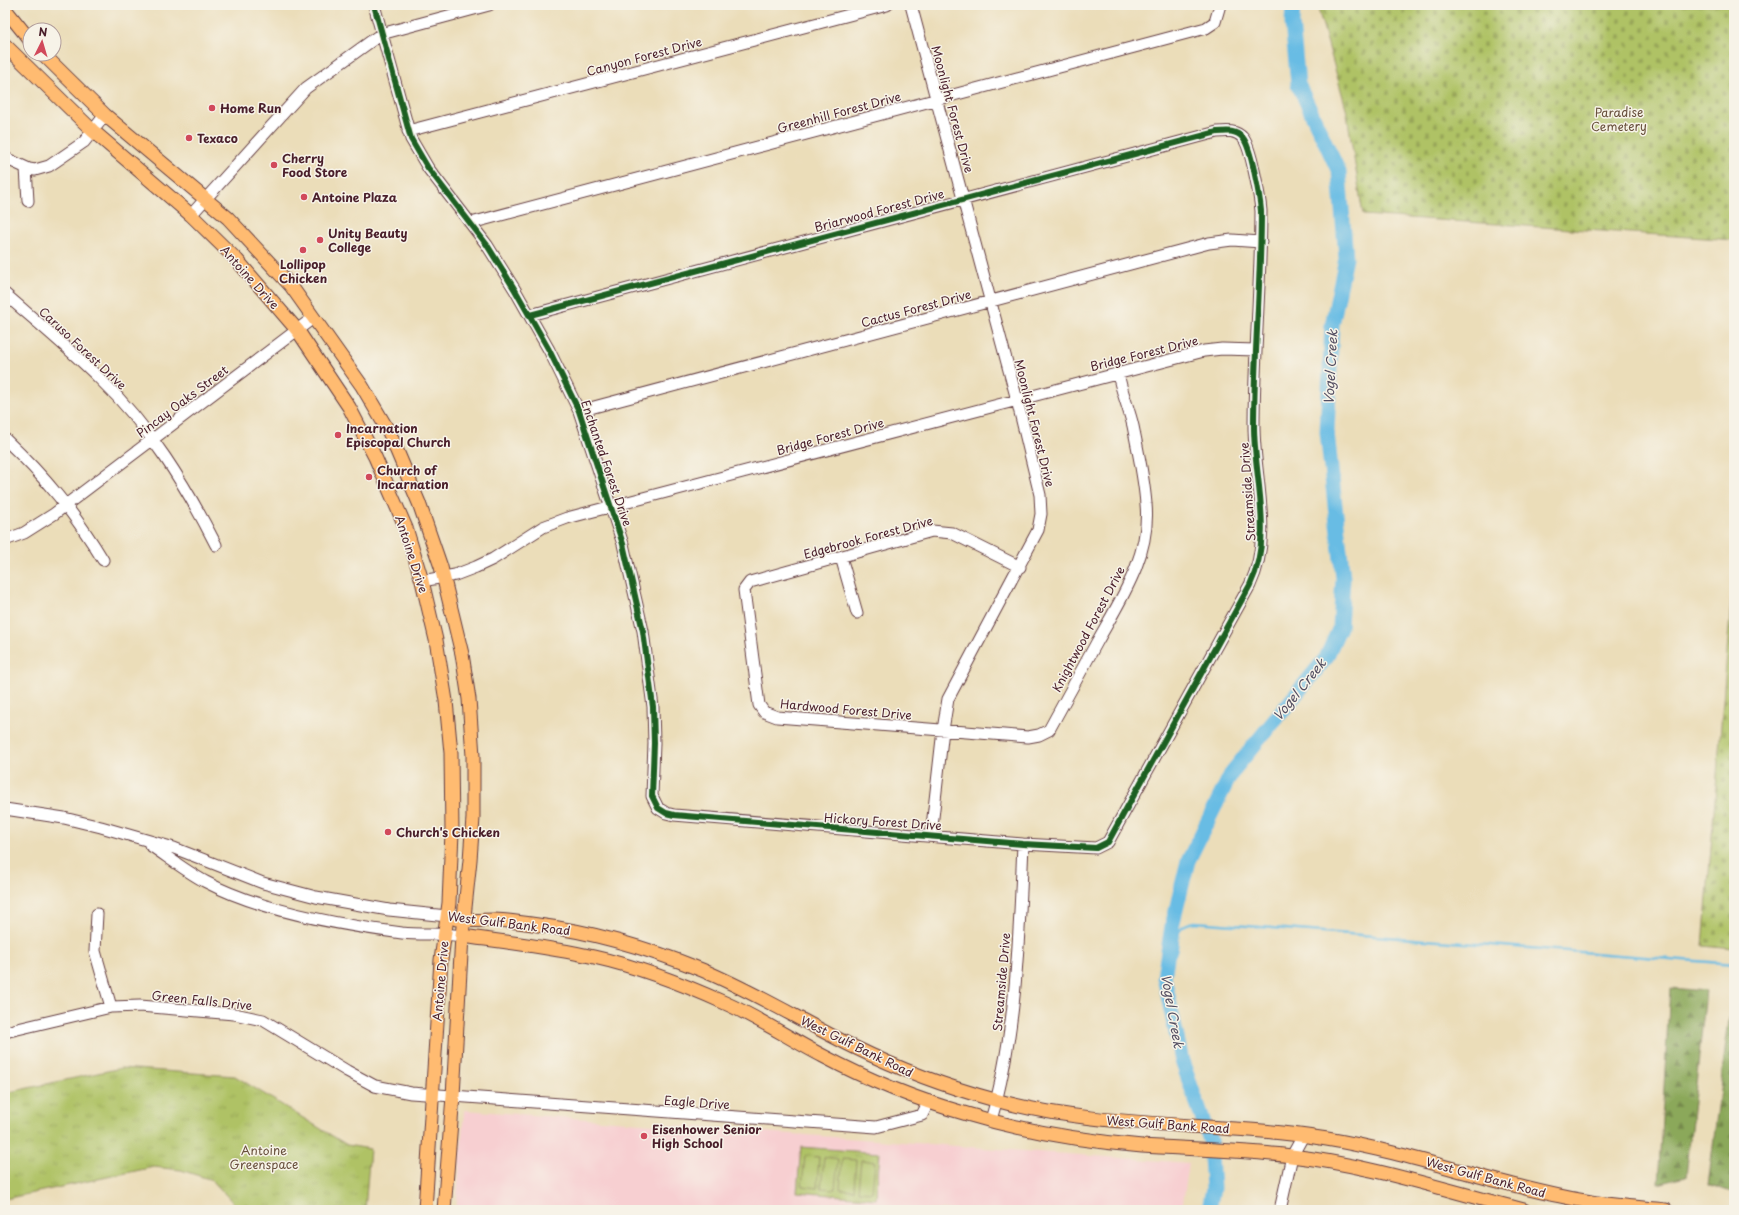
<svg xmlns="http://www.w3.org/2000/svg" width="1739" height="1215" viewBox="0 0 1739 1215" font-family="'Playpen Sans',sans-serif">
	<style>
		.built { fill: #f7cfd1 }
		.grass { fill: url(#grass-tufts); stroke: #7c7048 }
		.forest { fill: url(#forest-firs); stroke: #6a6442 }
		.cemetery { fill: url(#cemetery-stones); stroke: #7c7048 }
		.pitch { fill: #afc265; stroke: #7c7048 }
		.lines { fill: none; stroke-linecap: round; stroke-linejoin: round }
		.stream { stroke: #67bce4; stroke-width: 2.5 }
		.river { stroke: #67bce4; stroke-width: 15 }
		.minor-casing { stroke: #623c40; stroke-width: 13 }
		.major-casing { stroke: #623c40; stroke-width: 15 }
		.minor { stroke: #fff; stroke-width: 11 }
		.major { stroke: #ffbb71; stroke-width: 13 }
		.cycleway-casing { stroke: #f7f3e8; stroke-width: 8 }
		.cycleway { stroke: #1b5e20; stroke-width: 6 }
		.poi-dot { fill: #d1495b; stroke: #f7f3e8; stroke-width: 1.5 }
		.labels { text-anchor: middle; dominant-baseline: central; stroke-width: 3; stroke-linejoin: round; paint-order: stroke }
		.street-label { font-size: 12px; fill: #4a1f2b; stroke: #f7f3e8 }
		.poi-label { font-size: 12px; font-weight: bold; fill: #4a1f2b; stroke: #f7f3e8; text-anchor: start }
		.park-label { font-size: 12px; fill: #68503c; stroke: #f7f3e8 }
		.water-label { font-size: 13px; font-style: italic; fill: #534e62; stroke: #f7f3e8 }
	</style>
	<defs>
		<pattern id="grass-tufts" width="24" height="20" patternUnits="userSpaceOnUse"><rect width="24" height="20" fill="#afc265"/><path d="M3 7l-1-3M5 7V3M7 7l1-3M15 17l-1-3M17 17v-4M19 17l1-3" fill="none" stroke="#98a658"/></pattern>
		<pattern id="forest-firs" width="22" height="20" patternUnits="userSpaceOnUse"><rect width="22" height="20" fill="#8ba85a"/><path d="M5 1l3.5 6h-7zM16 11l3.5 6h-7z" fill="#74884b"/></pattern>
		<pattern id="cemetery-stones" width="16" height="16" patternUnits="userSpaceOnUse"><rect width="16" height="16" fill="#afc265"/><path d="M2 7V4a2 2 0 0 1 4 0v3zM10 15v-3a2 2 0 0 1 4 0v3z" fill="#98a658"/></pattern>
	</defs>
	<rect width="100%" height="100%" fill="#f7f3e8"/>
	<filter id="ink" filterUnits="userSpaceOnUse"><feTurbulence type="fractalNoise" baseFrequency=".025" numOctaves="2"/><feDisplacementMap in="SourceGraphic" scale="8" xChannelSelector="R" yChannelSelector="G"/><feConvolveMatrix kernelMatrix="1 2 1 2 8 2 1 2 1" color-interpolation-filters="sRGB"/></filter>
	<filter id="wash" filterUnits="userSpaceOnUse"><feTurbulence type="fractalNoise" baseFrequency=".012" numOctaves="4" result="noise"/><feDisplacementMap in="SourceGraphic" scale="16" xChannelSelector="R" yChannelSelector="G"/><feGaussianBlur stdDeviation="0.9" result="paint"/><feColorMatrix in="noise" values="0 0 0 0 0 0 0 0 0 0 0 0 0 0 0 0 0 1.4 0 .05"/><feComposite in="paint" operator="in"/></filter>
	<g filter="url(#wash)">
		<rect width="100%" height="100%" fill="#ebddb9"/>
		<path class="built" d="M464,1110L1189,1163L1182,1210H456Z"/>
		<path class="grass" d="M121,1068L235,1076L347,1145L370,1149L365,1210H240L212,1180L181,1170L154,1167L5,1199V1093Z
			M801,1147L880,1153L876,1199L797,1192Z"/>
		<path class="forest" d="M1734,979V1194L1708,1185Z
			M1670,988L1706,991L1686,1177L1658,1184Z"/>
		<path class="cemetery" d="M1317,5H1734V240L1363,215L1346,108Z
			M1734,566V949L1703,946Z"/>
		<path class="pitch" d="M805,1156L819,1157L817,1188L802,1186Z
			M824,1157L838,1159L835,1189L821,1188Z
			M842,1159L856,1160L854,1190L840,1189Z
			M861,1160L875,1162L872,1192L858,1191Z"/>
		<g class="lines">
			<path class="stream" d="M1166,963C1169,960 1174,957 1175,954C1182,938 1171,926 1195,922L1734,964"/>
			<path class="river" d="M1209,1210L1213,1188L1210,1140L1182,1061L1164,977L1172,926L1188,861L1232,772L1326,658L1340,627L1343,578L1327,432L1332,325L1346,258L1339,172L1298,84L1292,23L1293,5"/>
		</g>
	</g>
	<g filter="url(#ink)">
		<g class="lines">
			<g class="minor-casing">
				<path id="minor" d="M374,5L411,139L428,168L487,245L515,290L549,350L579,411L623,544L643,631L653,707L654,743L652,796L658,808L666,813L674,815L1023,844L1096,848L1108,842L1250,585C1274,535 1254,479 1254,426C1254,354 1261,282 1261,211C1260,198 1251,147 1243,138C1236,130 1227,131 1217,132L530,315
					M911,5L1017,400L1040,495L1041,514L1038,530L948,699L943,730L931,835
					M408,131L887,5
					M5,158L29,169L35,170L49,166L84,142L105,115
					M26,168L28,201
					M191,215L306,88L381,34L489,5
					M471,223L1206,28L1215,22L1220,5
					M5,294C37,322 70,349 100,379C149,426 185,484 216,545
					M579,411L1209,243L1232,240L1261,242
					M5,439C45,477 74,512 103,560
					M5,540L24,533L54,514L313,318
					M841,557L857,613
					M1020,567L952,533L932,531L750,582L744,590L759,705L764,712L777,717L1028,737L1039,735L1049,730C1065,701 1081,671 1097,642C1121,599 1151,555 1146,504C1144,477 1138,451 1133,426C1129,408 1121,391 1118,373
					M422,581L455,575L476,567L493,559L543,527L567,518L1204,351L1222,349L1256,350
					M5,809L64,818L101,827L174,848L263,883L316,897L389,910L447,916
					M150,845C168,857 187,872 206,882C261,911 340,925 402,933C422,935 442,933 462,936
					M97,914L95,951L111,1007
					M5,1032L111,1007L140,1006L234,1014L263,1020L347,1071L375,1086L411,1093L876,1127L922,1115L929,1101
					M991,1120C1017,1031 1019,937 1023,844
					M1280,1210L1292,1156L1303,1136"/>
			</g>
			<g class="major-casing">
				<path id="major" d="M5,9L30,40
					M5,45L93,131L191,215L237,260L298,331L349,407L375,457L406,528L422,581L436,640L446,701L451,753L452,832L449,903L441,960L425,1210
					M43,54L105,115L228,218L291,286L362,386L389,432L419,503L441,567L462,654L469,699L473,756V818L470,860L462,936L453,1096L444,1210
					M456,919C470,922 481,920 494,920C508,920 524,923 538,925C594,932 650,949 702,970C755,992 803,1022 854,1047C899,1069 947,1087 995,1100C1104,1130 1217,1121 1327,1139C1406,1152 1482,1180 1560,1196C1595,1204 1631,1207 1666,1210
					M462,936C506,942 551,947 594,957C639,967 683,984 725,1003C759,1018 790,1039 823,1056C868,1080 918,1100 967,1114C1023,1131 1083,1141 1142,1146C1192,1149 1242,1150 1291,1156C1371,1165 1447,1191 1524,1210"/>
			</g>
			<use href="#minor" class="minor"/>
			<use href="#major" class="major"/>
			<g class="cycleway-casing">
				<path id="cycleway" d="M374,5L411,139L428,168L487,245L515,290L549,350L579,411L623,544L643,631L653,707L654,743L652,796L658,808L666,813L674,815L1023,844L1096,848L1108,842L1250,585C1274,535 1254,479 1254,426C1254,354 1261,282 1261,211C1260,198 1251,147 1243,138C1236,130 1227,131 1217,132L530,315"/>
			</g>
			<use href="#cycleway" class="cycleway"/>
		</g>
	</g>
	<g class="poi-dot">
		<circle cx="212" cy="108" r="4"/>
		<circle cx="189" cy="138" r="4"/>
		<circle cx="274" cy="165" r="4"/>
		<circle cx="304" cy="197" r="4"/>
		<circle cx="320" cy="240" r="4"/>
		<circle cx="303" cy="250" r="4"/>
		<circle cx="338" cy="435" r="4"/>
		<circle cx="369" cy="477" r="4"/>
		<circle cx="388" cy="832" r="4"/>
		<circle cx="644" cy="1136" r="4"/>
	</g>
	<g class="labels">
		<g class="street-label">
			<text transform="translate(644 56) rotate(-15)">Canyon Forest Drive</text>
			<text transform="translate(953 109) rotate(75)">Moonlight Forest Drive</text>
			<text transform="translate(839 112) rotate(-15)">Greenhill Forest Drive</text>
			<text transform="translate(879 210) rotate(-15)">Briarwood Forest Drive</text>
			<text transform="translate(250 277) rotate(48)">Antoine Drive</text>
			<text transform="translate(916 308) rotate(-15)">Cactus Forest Drive</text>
			<text transform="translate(83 348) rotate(43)">Caruso Forest Drive</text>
			<text transform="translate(1144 353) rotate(-14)">Bridge Forest Drive</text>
			<text transform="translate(182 401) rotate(-37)">Pincay Oaks Street</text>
			<text transform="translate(1035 423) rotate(76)">Moonlight Forest Drive</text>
			<text transform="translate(830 436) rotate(-15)">Bridge Forest Drive</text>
			<text transform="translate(607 463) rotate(71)">Enchanted Forest Drive</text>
			<text transform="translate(1247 492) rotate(-94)">Streamside Drive</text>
			<text transform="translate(868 537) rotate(-15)">Edgebrook Forest Drive</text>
			<text transform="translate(412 554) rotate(72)">Antoine Drive</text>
			<text transform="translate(1088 629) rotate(-62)">Knightwood Forest Drive</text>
			<text transform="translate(846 709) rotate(5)">Hardwood Forest Drive</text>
			<text transform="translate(883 821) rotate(4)">Hickory Forest Drive</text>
			<text transform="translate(509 923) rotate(7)">West Gulf Bank Road</text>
			<text transform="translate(440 981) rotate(-85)">Antoine Drive</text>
			<text transform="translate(1001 982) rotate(-85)">Streamside Drive</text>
			<text transform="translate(202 1000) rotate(6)">Green Falls Drive</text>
			<text transform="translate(857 1046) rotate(26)">West Gulf Bank Road</text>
			<text transform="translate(697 1102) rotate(4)">Eagle Drive</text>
			<text transform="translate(1168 1124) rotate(4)">West Gulf Bank Road</text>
			<text transform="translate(1486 1177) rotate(15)">West Gulf Bank Road</text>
		</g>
		<g class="poi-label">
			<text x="220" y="108">Home Run</text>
			<text x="197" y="138">Texaco</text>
			<text x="282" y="158">Cherry<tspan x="282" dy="14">Food Store</tspan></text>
			<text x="312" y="197">Antoine Plaza</text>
			<text x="328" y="233">Unity Beauty<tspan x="328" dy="14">College</tspan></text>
			<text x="303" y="264" text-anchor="middle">Lollipop<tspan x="303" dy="14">Chicken</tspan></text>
			<text x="346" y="428">Incarnation<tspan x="346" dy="14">Episcopal Church</tspan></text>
			<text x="377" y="470">Church of<tspan x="377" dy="14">Incarnation</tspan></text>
			<text x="396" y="832">Church's Chicken</text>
			<text x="652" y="1129">Eisenhower Senior<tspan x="652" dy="14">High School</tspan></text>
		</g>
		<g class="park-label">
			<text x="1619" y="112">Paradise<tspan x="1619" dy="14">Cemetery</tspan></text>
			<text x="264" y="1150">Antoine<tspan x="264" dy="14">Greenspace</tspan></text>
		</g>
		<g class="water-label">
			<text transform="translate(1330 367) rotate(-87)">Vogel Creek</text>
			<text transform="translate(1299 689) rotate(-51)">Vogel Creek</text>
			<text transform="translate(1173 1011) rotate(80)">Vogel Creek</text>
		</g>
	</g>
	<rect width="1739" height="1215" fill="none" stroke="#f7f3e8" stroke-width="20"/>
	<g transform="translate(42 42) rotate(5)"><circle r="19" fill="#f7f3e8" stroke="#b29e9c"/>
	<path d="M0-3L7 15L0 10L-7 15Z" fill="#d1495b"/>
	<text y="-6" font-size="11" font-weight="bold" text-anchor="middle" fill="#4a1f2b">N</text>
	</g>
</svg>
